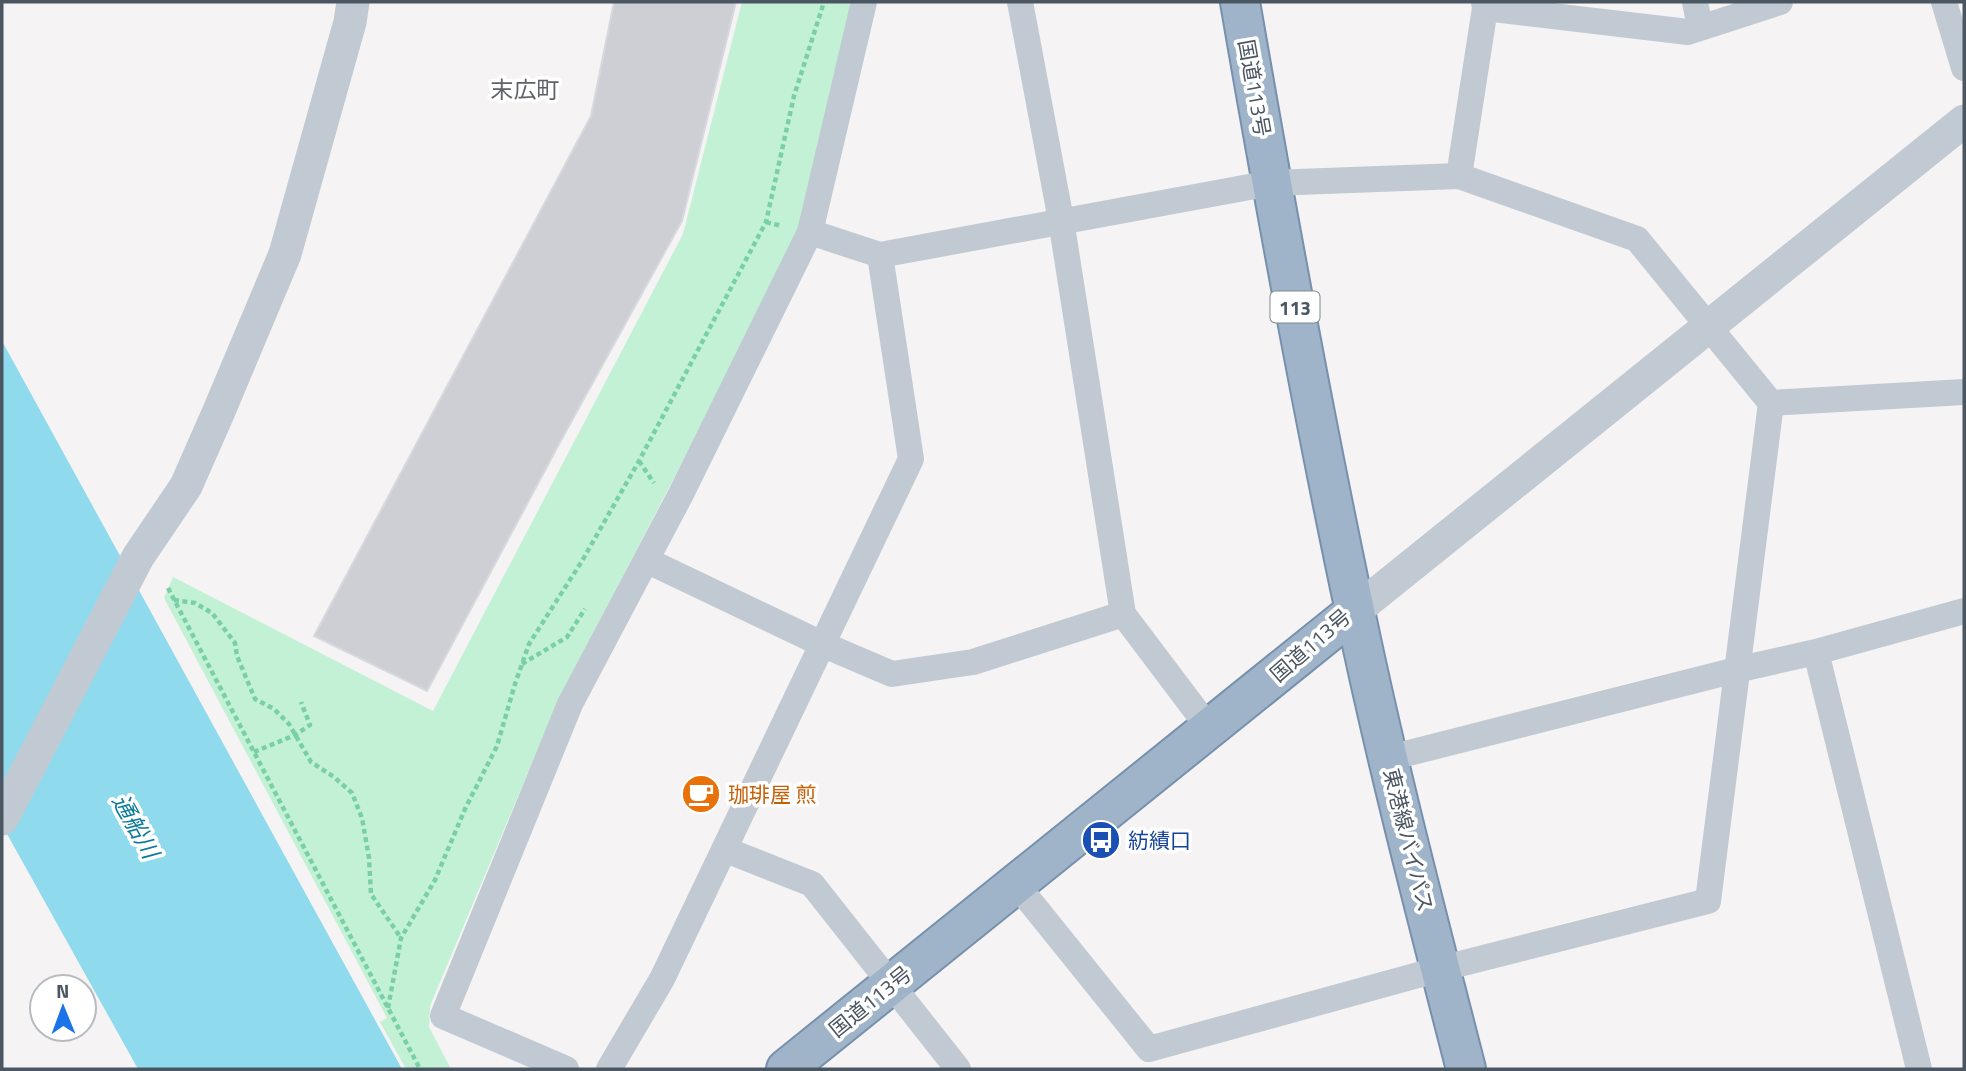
<svg xmlns="http://www.w3.org/2000/svg" width="1966" height="1071" viewBox="0 0 1966 1071" font-family="'Titillium Web','Noto Sans JP',sans-serif">
	<style>
		.green { fill: #c3f1d5 }
		.water { fill: #90daee }
		.building { fill: #cdcfd5; stroke: #d7d9de; stroke-width: 2 }
		.lines { fill: none; stroke-linecap: round; stroke-linejoin: round }
		.trunk-casing { stroke: #7690ad; stroke-width: 42 }
		.path { stroke: #7ad0a6; stroke-width: 4.5; stroke-dasharray: 5 3.5; stroke-linecap: butt }
		.minor { stroke: #c1cad2; stroke-width: 26 }
		.tertiary { stroke: #c1cad2; stroke-width: 33 }
		.trunk { stroke: #9fb4c9; stroke-width: 38 }
		.labels { text-anchor: middle; dominant-baseline: central; stroke-width: 7; stroke-linejoin: round; paint-order: stroke }
		.shield { fill: #fff; stroke: #808990; stroke-width: 2 }
		.shield-label { font-size: 19px; font-weight: bold; fill: #4a5661 }
		.street-label { font-size: 21px; fill: #4a5661; stroke: #fff }
		.food-label { font-size: 21px; fill: #c56008; stroke: #fff; text-anchor: start }
		.transit-label { font-size: 21px; fill: #164399; stroke: #fff; text-anchor: start }
		.neighbourhood-label { font-size: 23px; fill: #5f6368; stroke: #fff }
		.water-label { font-size: 23px; font-style: italic; fill: #0c7c9b; stroke: #fff }
	</style>
	<rect width="100%" height="100%" fill="#f5f3f3"/>
	<path class="green" d="M742,2H852L799,239L560,696L430,1006L429,1027L451,1069H406L380,1022L387,1018L164,598L173,577L433,711L683,234Z"/>
	<path class="water" d="M2,341L402,1069H138L2,825Z"/>
	<path class="building" d="M614,2H736L682,221L565,433L427,691L314,636L591,116Z"/>
	<g class="lines">
		<g class="trunk-casing">
			<path id="trunk" d="M1240,2C1275,205 1312,409 1355,611C1387,765 1427,917 1466,1069
				M786,1069L1355,611"/>
		</g>
		<path class="path" d="M766,222L782,226
			M639,461L654,483
			M168,588L420,1069
			M174,600L195,603L212,613L235,643L237,656L255,699L274,709L289,724L311,762L334,777L352,793L362,818L369,858L371,894L401,938
			M522,664L567,637L585,609
			M254,752L295,735L310,725L301,702
			M388,1008L401,938L435,880L465,809L497,746L515,684L529,644L582,561L639,461L766,222L794,96L824,2"/>
		<path class="minor" d="M1020,2L1061,220L1123,614L1209,728
			M1695,2L1700,27
			M1944,2L1964,68
			M1485,8L1688,32L1780,2
			M1459,176L1485,8L1484,2
			M810,232L880,255L1271,183L1459,176L1637,239L1771,403L1708,901L1440,969L1149,1049L1016,884
			M1771,403L1964,392
			M646,560L824,645L892,674L973,662L1123,614
			M1389,758L1736,670L1816,652
			M726,850L812,884L958,1069
			M566,1069L443,1016L570,704L681,494L810,232L864,2
			M609,1069L662,979L911,459L880,255
			M1919,1069L1816,652L1964,611"/>
		<path class="tertiary" d="M1355,611L1964,121
			M2,819L138,557L186,486L219,411L285,254L350,22L353,2"/>
		<use href="#trunk" class="trunk"/>
	</g>
	<defs>
		<g id="cafe-disc" transform="scale(2.0125)"><circle r="9.5" fill="#e8710a" stroke="#fff"/><path d="M-5.5-4.5H6V0H3Q3 3.5 0 3.5H-2.5Q-5.5 3.5-5.5 0ZM3-3.2v2h1.7v-2ZM-6 4.5H4V6H-6Z" fill="#fff"/></g>
		<g id="bus-disc" transform="scale(2.0125)"><circle r="9.5" fill="#1a4fb4" stroke="#fff"/><path d="M-5-6H5V4H4V6H2V4H-2V6H-4V4H-5ZM-3.5-4V0h7V-4ZM-3.5 1.2v1.5H-2V1.2ZM2 1.2v1.5H3.5V1.2Z" fill="#fff"/></g>
	</defs>
	<g fill-rule="evenodd">
		<use href="#cafe-disc" x="701" y="794"/>
		<use href="#bus-disc" x="1101" y="840"/>
	</g>
	<g class="labels">
		<rect class="shield" x="1270.5" y="291.5" width="49" height="31" rx="5"/>
		<g class="shield-label">
			<text x="1295" y="307">113</text>
		</g>
		<g class="street-label">
			<text transform="translate(1255 88) rotate(80)">国道113号</text>
			<text transform="translate(1310 645) rotate(-41)">国道113号</text>
			<text transform="translate(1409 840) rotate(76)">東港線バイパス</text>
			<text transform="translate(870 1001) rotate(-39)">国道113号</text>
		</g>
		<g class="food-label">
			<text x="728" y="794">珈琲屋 煎</text>
		</g>
		<g class="transit-label">
			<text x="1128" y="840">紡績口</text>
		</g>
		<g class="neighbourhood-label">
			<text x="525" y="89">末広町</text>
		</g>
		<g class="water-label">
			<text transform="translate(136 826) rotate(61)">通船川</text>
		</g>
	</g>
	<rect width="1966" height="1071" fill="none" stroke="#4a5661" stroke-width="7"/>
	<g transform="translate(63 1008) rotate(359)"><circle r="33" fill="#ffffff" stroke="#b7bbc0" stroke-width="2"/>
	<path d="M0-5L12 26L0 18L-12 26Z" fill="#1a73e8"/>
	<text y="-10" font-size="19" font-weight="bold" text-anchor="middle" fill="#4a5661">N</text>
	</g>
</svg>
